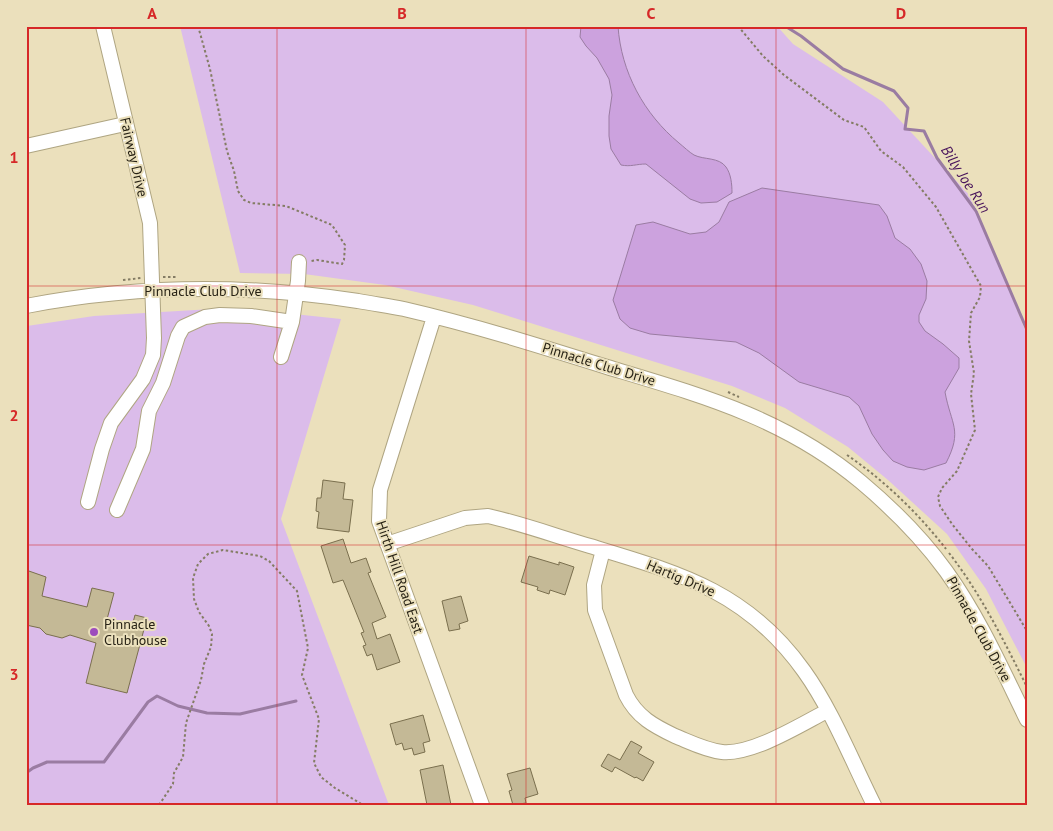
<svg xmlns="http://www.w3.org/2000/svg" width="1053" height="831" viewBox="0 0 1053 831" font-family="'PT Sans',sans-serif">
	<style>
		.green { fill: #dbbcea }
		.water { fill: #cca2de; stroke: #9a7ca2 }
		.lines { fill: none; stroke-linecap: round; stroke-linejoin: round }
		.stream { stroke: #9a7ca2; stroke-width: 3 }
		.building { fill: #c4b996; stroke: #7a6f4e }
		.minor-casing { stroke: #afa582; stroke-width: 16 }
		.path { stroke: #847c64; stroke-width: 2; stroke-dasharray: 2.5 2.5; stroke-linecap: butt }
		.minor { stroke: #fff; stroke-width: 14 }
		.grid { fill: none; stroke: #d62828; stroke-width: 1; stroke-opacity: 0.55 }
		.poi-dot { fill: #9d4dbd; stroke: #ebe0bc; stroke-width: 2 }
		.labels { text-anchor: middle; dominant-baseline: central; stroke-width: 4; stroke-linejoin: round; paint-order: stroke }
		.street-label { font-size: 14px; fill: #272215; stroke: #ebe0bc }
		.poi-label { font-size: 14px; fill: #272215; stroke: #ebe0bc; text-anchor: start }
		.water-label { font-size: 15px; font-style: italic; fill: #47125a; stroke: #ebe0bc }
		.neatline { fill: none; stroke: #d62828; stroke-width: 2 }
		.grid-label { font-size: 16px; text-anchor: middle; font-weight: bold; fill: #d62828 }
	</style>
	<rect width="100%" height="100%" fill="#ebe0bc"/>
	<path class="green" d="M180,26H777L793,44L883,102L972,198L1027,335V668L986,589L947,534L888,480L848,447L785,408L732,386L473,305L385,285L304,274L240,273Z
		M212,309L275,312L341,319L281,519L389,805H26L27,326L94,316Z"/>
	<path class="water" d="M581,26H618C621,72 644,114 679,143C684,147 689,152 694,155C704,160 719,157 726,167C731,174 732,184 732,193L717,202L701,203L690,199L646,164C636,164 631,167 621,165L611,149L609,136V116L612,95L609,79L597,58L586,46L580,37Z
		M762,188L879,205L887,216L895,238L910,249L921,264L927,281L926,299L919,315V322L925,331L943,344L959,358V368L945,392C951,425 963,430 946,463L924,470L907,467L893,461L883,450L872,434L859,406L849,397L799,382L759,353L736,342L650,334L630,328L620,319L613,300L636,225L653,222L690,234L706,232L719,222L729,202Z"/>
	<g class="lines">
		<path class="stream" d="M785,26L801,36L843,69L894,91L908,108L905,129L924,131L937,158L976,211L1027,330
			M26,773L33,768L47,762H104L148,702L157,696L178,706L207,713L240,714L296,701"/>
	</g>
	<path class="building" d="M323,480L345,483L343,499L353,500L349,532L317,528L319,512L316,511L317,498H321Z
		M343,539L351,563L366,558L371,572L368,573L386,617L372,623L377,639L390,634L400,662L377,670L372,654L367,656L363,646L366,645L361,633L364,632L343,580L333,583L321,546Z
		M529,556L559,565V562L574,567L565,595L550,590L549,594L537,590L538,587L521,582Z
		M26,570L46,577L42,596L87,607L92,588L114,593L106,623L131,630L135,615L147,618L127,693L86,683L96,643L70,635L62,638L46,634L40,628L26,625Z
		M461,596L468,621L459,624L460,629L449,631L442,601Z
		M423,715L430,741L423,743L425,752L414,755L412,748L404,750L402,743L396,745L390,724Z
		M631,741L642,747L638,753L654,762L643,781L636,777L635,778L615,767L612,772L601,766L608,754L620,760Z
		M443,765L451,805H427L420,770Z
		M530,768L538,794L525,798L526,803L513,805L509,791L512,790L507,774Z"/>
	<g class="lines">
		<g class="minor-casing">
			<path id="minor" d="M26,146L125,124
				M26,306C136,285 248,284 358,301C374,304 389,306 404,309C473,325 540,346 607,367C700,395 785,418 861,482C892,508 922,538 946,571C979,617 1002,669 1027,720
				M434,317L380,490L379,521L482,805
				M281,357L292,322L298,281L299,262
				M88,502L102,449L111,423L143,379L153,355L154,338L150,223L103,26
				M117,510L143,449L149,411L163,383L178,336L183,327L205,317L220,315L251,316L292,322
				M387,544L465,518L488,516C523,524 556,536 590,546C679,573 747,591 804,671C832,710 852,761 874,805
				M603,550L594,585L595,610L626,695C637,717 654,726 675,736C690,742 705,750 722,752C752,755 800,725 827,711"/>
		</g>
		<path class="path" d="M198,26L210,69L227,151L234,171L238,191L244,200L251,203L286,206L332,225L345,245L344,260L342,264L317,260L311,261
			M738,26L763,56L784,75L844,120L864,127L881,151L903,167L936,207L981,286L980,297L971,313L969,341L974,373L971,394L975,430L957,471L942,488L938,497L940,506L952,524L972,549L988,566L1027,631
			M163,277H176
			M123,280L141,278
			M728,392L739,397
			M847,455C885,481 918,513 946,549
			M949,553C981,594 1004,641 1027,687
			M159,805L173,784L174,773L183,757L186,723L201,680L204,664L211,647L212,634L209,626L199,612L194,599L193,578L198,564L208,554L223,550L260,556L269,561L297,591L308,648L302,675L319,719L314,763L321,777L335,788L363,805"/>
		<use href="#minor" class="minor"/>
	</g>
	<path class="grid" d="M277,26V805M526,26V805M776,26V805M26,286H1027M26,545H1027"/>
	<circle class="poi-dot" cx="94" cy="632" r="5"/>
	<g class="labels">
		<g class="street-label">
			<text transform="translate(134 157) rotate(77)">Fairway Drive</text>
			<text x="203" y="291">Pinnacle Club Drive</text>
			<text transform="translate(599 364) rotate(17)">Pinnacle Club Drive</text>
			<text transform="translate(400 577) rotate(71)">Hirth Hill Road East</text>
			<text transform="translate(681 578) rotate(23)">Hartig Drive</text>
			<text transform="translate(979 629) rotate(61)">Pinnacle Club Drive</text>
		</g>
		<g class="poi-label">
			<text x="104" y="624">Pinnacle<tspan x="104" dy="16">Clubhouse</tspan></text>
		</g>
		<g class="water-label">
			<text transform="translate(966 179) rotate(57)">Billy Joe Run</text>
		</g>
	</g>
	<rect width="1053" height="831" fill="none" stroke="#ebe0bc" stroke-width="55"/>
	<rect x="28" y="28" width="998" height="776" class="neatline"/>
	<g class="grid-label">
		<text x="152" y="19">A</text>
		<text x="402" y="19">B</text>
		<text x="651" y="19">C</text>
		<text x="901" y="19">D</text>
		<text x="14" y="163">1</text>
		<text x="14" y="421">2</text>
		<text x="14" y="680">3</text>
	</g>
</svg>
